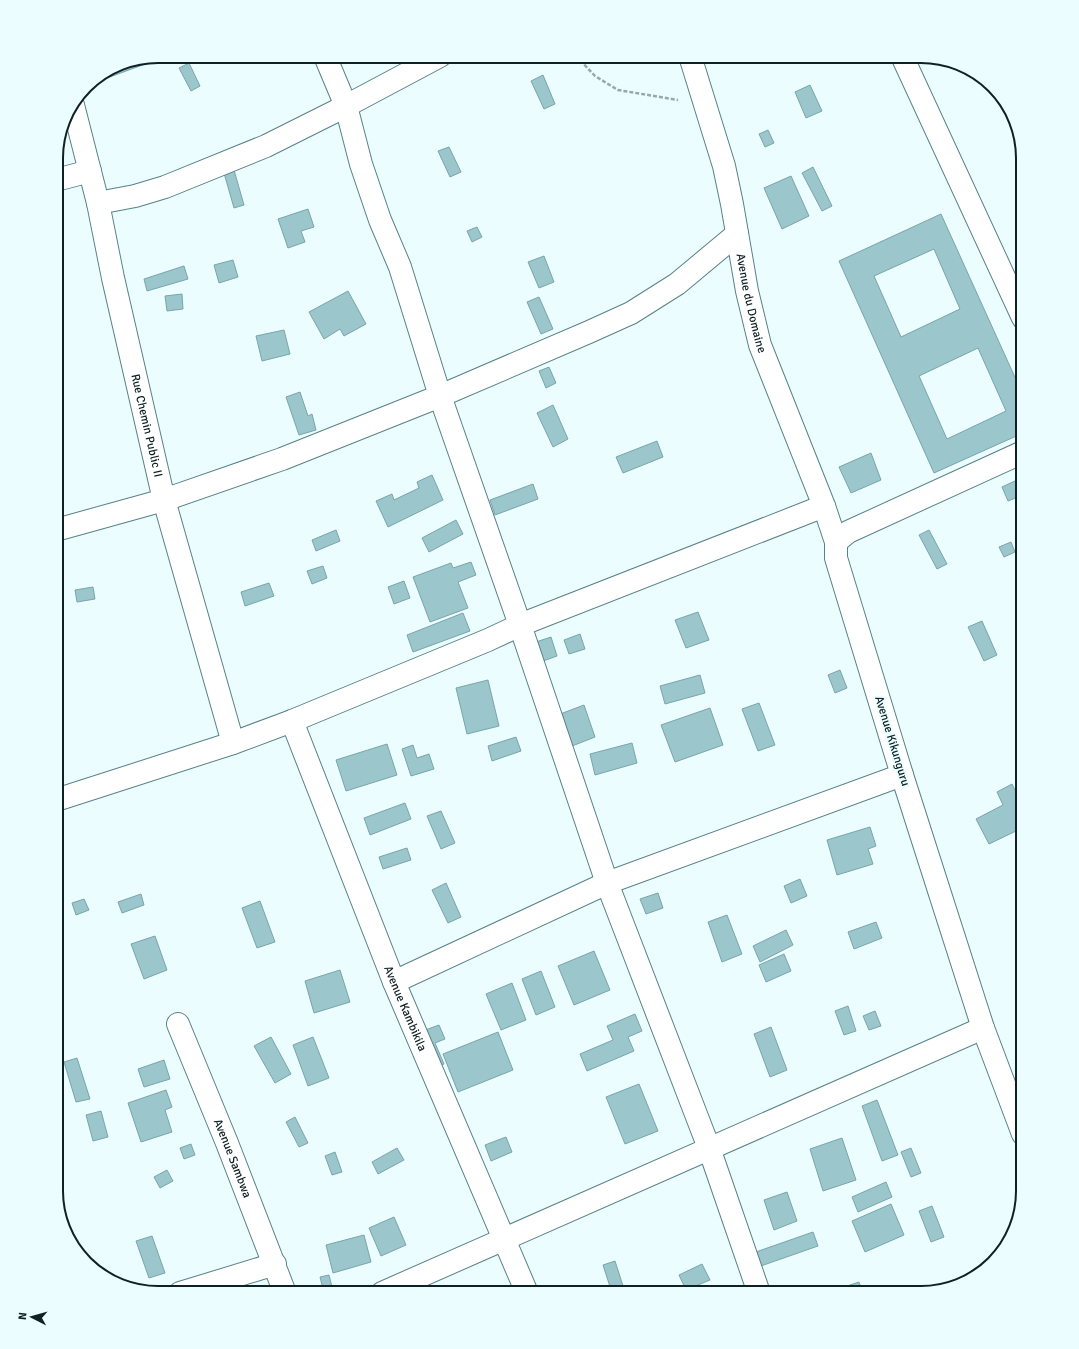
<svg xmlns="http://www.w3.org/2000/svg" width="1079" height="1349" viewBox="0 0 1079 1349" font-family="Signika,sans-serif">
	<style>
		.building { fill: #9ac6cc; stroke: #79a5aa; fill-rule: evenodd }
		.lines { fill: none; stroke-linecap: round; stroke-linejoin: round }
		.minor-casing { stroke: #578287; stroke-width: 24 }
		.path { stroke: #96a8aa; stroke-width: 2.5; stroke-dasharray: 4 2; stroke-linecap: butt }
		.minor { stroke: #fff; stroke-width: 22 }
		.labels { text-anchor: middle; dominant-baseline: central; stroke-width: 4; stroke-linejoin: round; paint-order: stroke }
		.street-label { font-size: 12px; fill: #0f2123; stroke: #ebfdff }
		.rim { fill: none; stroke: #0f2123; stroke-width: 2 }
	</style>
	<rect width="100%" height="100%" fill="#ebfdff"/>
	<path class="building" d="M146,58L148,63L107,78L105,73L119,64Z
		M189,63L200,86L191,91L179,68Z
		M543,75L555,104L544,109L531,81Z
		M810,85L822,111L806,118L795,92Z
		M768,130L774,143L765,147L759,134Z
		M449,147L461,172L450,177L438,151Z
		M813,167L832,206L822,211L802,173Z
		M234,170L244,205L234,208L224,173Z
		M791,176L809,216L782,229L764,188Z
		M308,209L314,227L301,231L305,242L288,248L278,219Z
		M941,214L1023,395V433L934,473L839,261ZM934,249L960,309L901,337L874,276ZM978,348L1006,411L947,439L919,376Z
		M477,227L482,237L472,242L467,231Z
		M544,256L554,282L539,288L528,262Z
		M233,260L238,277L219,283L214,265Z
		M184,266L188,279L147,291L144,279Z
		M348,291L366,324L344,336L340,329L324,339L309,312Z
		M182,294L183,309L167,311L165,296Z
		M539,297L553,329L541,334L527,302Z
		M284,330L290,354L262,361L256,336Z
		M549,367L556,383L546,388L539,371Z
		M300,392L308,416L312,414L316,430L299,435L286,397Z
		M553,405L568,439L553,447L537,413Z
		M657,441L663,457L623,473L616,457Z
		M871,453L881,480L851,493L839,467Z
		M432,475L443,500L388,527L376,501L392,494L394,500L419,488L417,482Z
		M1017,480L1023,495L1008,501L1002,487Z
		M533,484L538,499L495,515L490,500Z
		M456,520L463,534L429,552L422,538Z
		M336,530L340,541L316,551L312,540Z
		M929,530L947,564L937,569L919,535Z
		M1011,542L1015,552L1004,557L999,547Z
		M471,562L476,575L458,582L468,608L430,622L413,577L451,563L453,568Z
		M323,566L327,578L312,584L307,571Z
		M404,581L410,598L394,604L388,587Z
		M269,583L274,596L245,606L241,592Z
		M93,587L95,599L77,602L75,590Z
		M698,612L709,640L686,648L675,620Z
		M463,613L470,631L413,652L407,635Z
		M982,621L997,655L984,661L968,627Z
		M580,634L585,649L569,654L564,640Z
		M551,637L557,656L543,661L536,642Z
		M840,670L847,688L835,693L828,675Z
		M700,675L705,693L665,704L660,686Z
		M488,680L499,726L467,734L456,688Z
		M759,703L775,745L758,751L742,709Z
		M584,705L595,737L567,748L555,716Z
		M710,708L723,745L675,762L661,725Z
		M516,737L521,751L492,761L488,746Z
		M632,743L637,763L595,775L590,754Z
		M387,744L397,775L346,791L336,760Z
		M413,745L417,758L429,754L434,769L411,776L402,749Z
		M1012,784L1023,806V839L1021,840L1016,831L989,844L976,819L1003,805L997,792Z
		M405,803L411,819L370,835L364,818Z
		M441,811L455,843L441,849L427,816Z
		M870,827L876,846L868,849L873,864L837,875L827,840Z
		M407,848L411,860L383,869L379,857Z
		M800,879L807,896L791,903L784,886Z
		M446,883L461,917L448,923L432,890Z
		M658,893L663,908L646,914L640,899Z
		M141,894L144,905L122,913L118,902Z
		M84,899L89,910L76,915L72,903Z
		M260,901L275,942L257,948L242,908Z
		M56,906L60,919L56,920Z
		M727,915L742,954L722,962L708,922Z
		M876,922L882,938L854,949L848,932Z
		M786,930L793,945L760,962L753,946Z
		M155,936L167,970L144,979L131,944Z
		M594,951L610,990L574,1005L558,966Z
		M784,954L791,971L766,982L759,965Z
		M340,970L350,1002L314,1013L305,981Z
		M541,971L555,1007L536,1015L522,979Z
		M512,983L526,1020L501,1030L486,994Z
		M848,1006L856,1031L844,1035L835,1011Z
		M875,1011L881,1026L869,1030L863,1016Z
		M635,1014L642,1031L628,1037L634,1051L587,1071L580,1054L613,1040L607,1026Z
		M439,1025L445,1039L435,1043L444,1064L431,1069L417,1033Z
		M771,1027L787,1070L770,1077L754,1034Z
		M498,1032L513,1070L458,1092L443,1054Z
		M271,1037L291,1074L275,1083L254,1046Z
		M313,1037L329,1078L308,1086L293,1045Z
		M77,1058L90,1099L76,1102L64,1062Z
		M164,1060L170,1079L144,1087L138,1069Z
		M639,1084L658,1131L625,1144L606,1097Z
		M166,1090L172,1107L165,1110L172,1132L141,1142L128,1103Z
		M877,1100L898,1155L882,1161L862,1106Z
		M101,1111L108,1137L93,1141L86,1115Z
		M295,1117L308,1143L299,1147L286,1122Z
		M506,1137L512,1152L491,1161L485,1145Z
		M842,1138L856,1180L823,1191L810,1149Z
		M191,1144L195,1155L184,1159L180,1148Z
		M397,1148L404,1160L378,1174L372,1162Z
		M911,1148L921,1173L911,1177L901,1152Z
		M335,1152L342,1172L332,1175L325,1156Z
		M167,1170L173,1181L160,1188L154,1177Z
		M886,1182L892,1197L858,1212L852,1197Z
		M787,1192L797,1221L774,1230L764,1200Z
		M891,1204L904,1235L865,1252L852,1221Z
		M932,1206L944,1237L931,1242L919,1211Z
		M394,1217L406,1245L381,1256L369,1228Z
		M813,1232L818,1246L758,1267L753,1253Z
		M364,1235L371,1262L333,1273L326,1245Z
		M152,1236L165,1273L149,1278L136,1241Z
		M615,1261L624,1289L612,1293L603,1265Z
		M702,1264L710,1280L686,1290L679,1275Z
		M329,1275L333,1291L324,1293L320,1277Z
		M859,1282L863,1293H843L841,1288Z"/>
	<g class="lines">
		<g class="minor-casing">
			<g id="minor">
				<path d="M325,56L346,106L361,164L380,220L400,267L440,396L520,625L607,883L709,1148L759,1293"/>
				<path id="s1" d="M690,56L724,166L732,204L747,291L760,345L824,506L836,542"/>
				<path d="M902,56L1023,318"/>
				<path id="s2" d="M73,105L98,203L113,278L164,500L233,743"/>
				<path d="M56,180L90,171"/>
				<path d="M98,203L135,196L165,187L266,146L346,106L440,56"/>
				<path d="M56,530L164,500L282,459L440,396L589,332L631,313L677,284L737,234"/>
				<path id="s3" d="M292,721L394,982L527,1293"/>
				<path d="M56,800L233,743L292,721L488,640L520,625L824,506"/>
				<path d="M394,982L607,883L902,775"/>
				<path id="s4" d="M178,1024L227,1143L285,1293"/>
				<path d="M1023,1134L983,1028L902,775L836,558V542L848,532L1023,452"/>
				<path d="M180,1293L275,1264"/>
				<path d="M382,1293L983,1028"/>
			</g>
		</g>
		<path class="path" d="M576,56L595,76L618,90L678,100"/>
		<use href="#minor" class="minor"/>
	</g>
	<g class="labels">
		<g class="street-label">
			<text stroke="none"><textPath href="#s1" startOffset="255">Avenue du Domaine</textPath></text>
			<text stroke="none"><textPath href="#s2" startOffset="329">Rue Chemin Public II</textPath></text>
			<text transform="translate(892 741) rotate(73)">Avenue Kikunguru</text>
			<text stroke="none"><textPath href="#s3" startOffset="309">Avenue Kambikila</textPath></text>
			<text stroke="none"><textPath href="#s4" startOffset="145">Avenue Sambwa</textPath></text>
		</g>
	</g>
	<path d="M0 0H1079V1349H0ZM158 63H921A95 95 0 0 1 1016 158V1191A95 95 0 0 1 921 1286H158A95 95 0 0 1 63 1191V158A95 95 0 0 1 158 63Z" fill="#ebfdff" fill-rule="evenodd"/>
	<path class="rim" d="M158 63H921A95 95 0 0 1 1016 158V1191A95 95 0 0 1 921 1286H158A95 95 0 0 1 63 1191V158A95 95 0 0 1 158 63Z"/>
	<g transform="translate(32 1317) rotate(276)" stroke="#ebfdff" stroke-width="3" paint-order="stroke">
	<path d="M0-3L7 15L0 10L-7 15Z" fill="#0f2123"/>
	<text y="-6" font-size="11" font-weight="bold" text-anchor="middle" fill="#0f2123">N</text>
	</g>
</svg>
